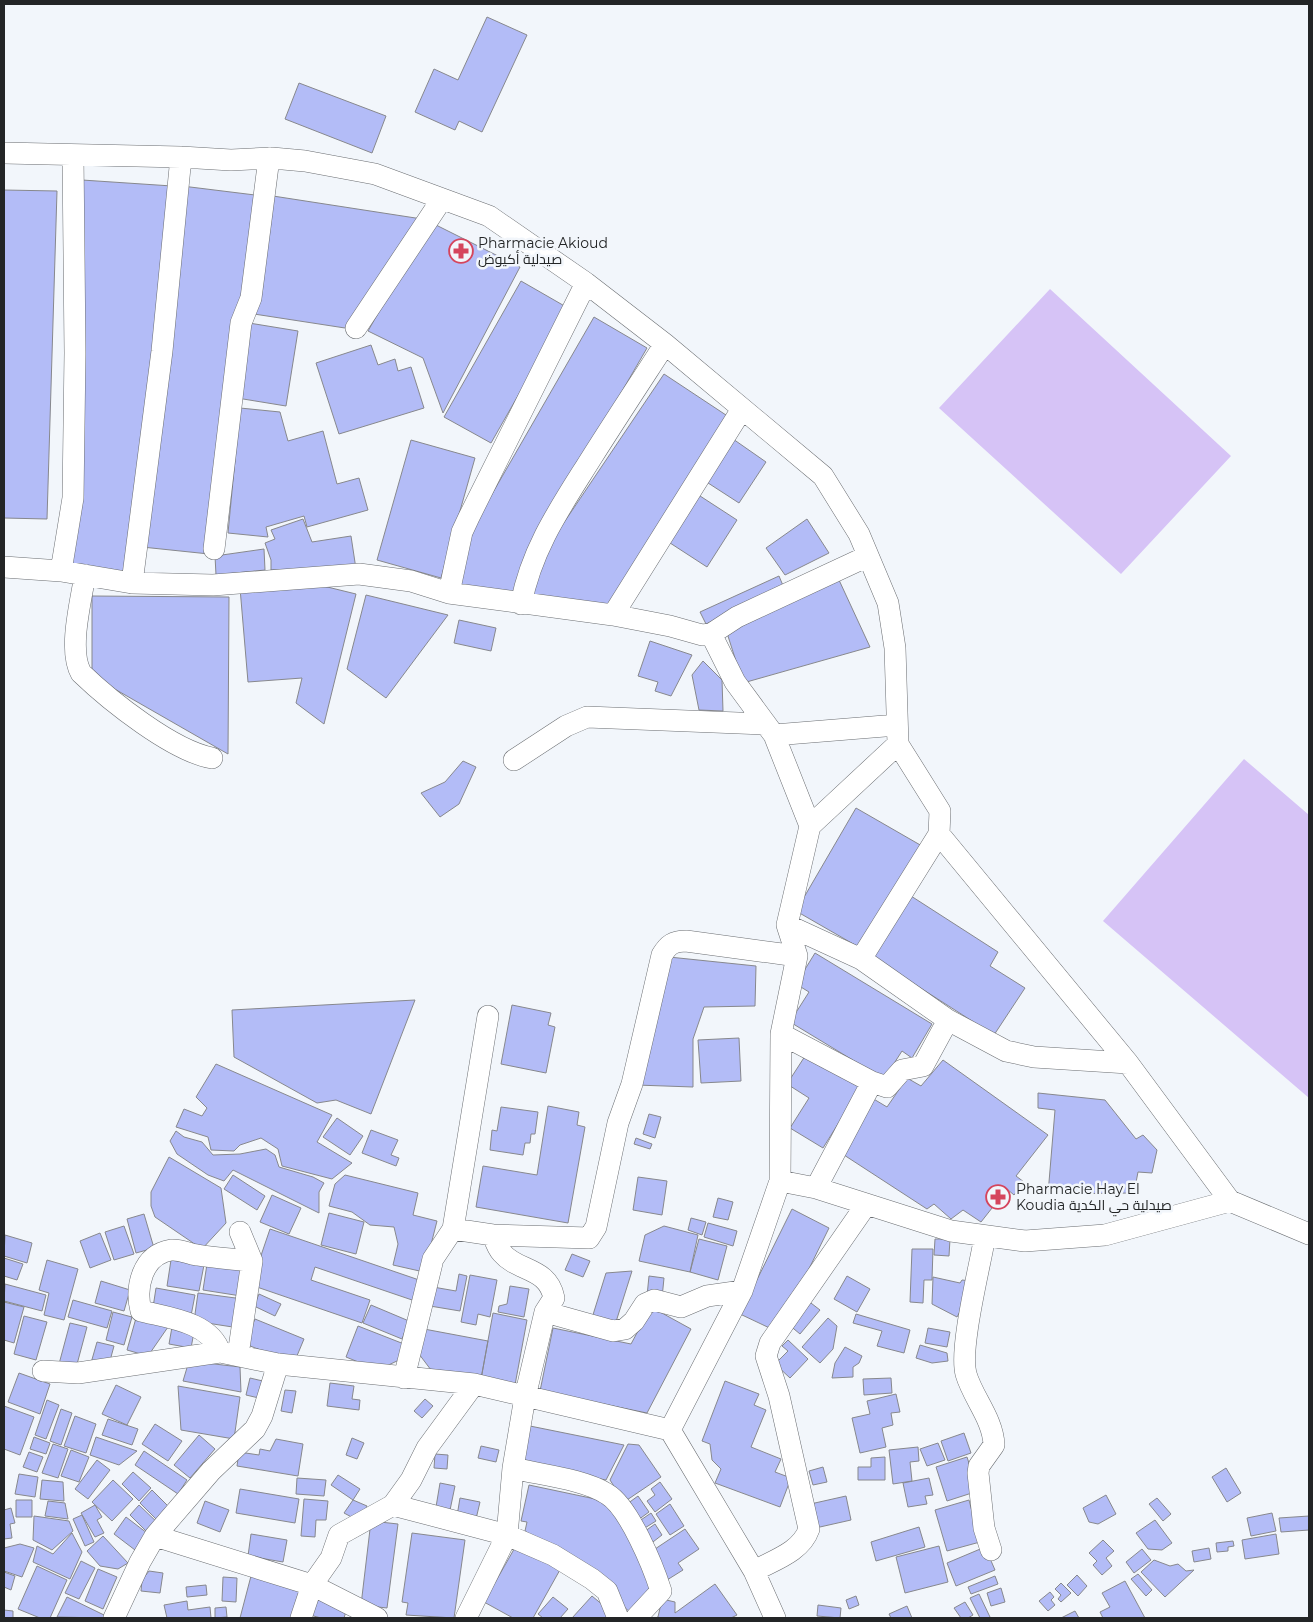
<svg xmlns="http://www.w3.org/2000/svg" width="1313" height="1622" viewBox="0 0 1313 1622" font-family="Montserrat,Cairo,sans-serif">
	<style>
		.green { fill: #d6c3f6 }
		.building { fill: #b3bcf7; stroke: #87888d }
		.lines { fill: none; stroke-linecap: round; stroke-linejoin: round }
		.street-casing { stroke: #6b6e72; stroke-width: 22 }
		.street { stroke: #fff; stroke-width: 21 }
		.labels { text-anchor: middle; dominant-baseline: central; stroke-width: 5; stroke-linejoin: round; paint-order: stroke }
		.poi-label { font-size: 14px; fill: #232526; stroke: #f2f6fb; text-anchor: start }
	</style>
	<rect width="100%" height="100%" fill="#f2f6fb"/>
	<path class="green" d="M1050,289L1231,456L1121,574L939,408Z
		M1244,759L1309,815V1098L1103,921Z"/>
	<path class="building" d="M487,17L527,35L482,132L459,121L455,130L415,112L434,69L458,80Z
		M299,83L386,116L372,153L285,119Z
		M82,180L172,186L126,575L68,566Z
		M182,186L255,195L244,299L209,554L142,547Z
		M4,190L57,191L47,519L4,518Z
		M273,196L422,219L345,328L254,314Z
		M430,222L520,267L443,413L423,358L368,331Z
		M521,281L568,308L491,443L444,417Z
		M594,317L647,348L522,564L515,599L458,587L469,534Z
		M249,323L298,331L286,406L237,398Z
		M371,345L378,365L395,359L398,371L411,367L424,408L339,434L316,363Z
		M664,374L735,421L609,610L530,600L534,567Z
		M240,408L280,412L288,441L323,431L337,484L359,478L368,510L307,527L304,516L266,527L268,537L228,533Z
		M733,439L766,462L739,503L705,481Z
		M411,440L475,458L441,578L377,560Z
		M697,494L737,520L707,567L667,541Z
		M303,519L312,542L351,536L356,569L271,570V560L265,543L275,539L271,530Z
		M807,519L829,553L785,575L766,548Z
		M264,549L265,570L216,575L215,556Z
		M779,576L784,588L706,624L700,612Z
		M839,580L870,647L743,683L727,633Z
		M311,583L356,594L324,724L296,703L302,678L248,682L240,588Z
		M366,595L448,615L386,698L347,669Z
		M92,596L229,597L228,754L92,676Z
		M459,620L496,628L491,651L454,643Z
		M650,641L692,655L671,696L655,691L658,682L638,676Z
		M703,661L722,680L723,711L699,710L692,675Z
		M463,761L476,767L459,804L440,817L421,793L445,782Z
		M856,808L922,846L862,949L796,911Z
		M911,896L998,952L990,966L1025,988L994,1035L872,957Z
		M815,953L932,1024L912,1058L902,1051L884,1079L790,1022L809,992L796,984Z
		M669,957L756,966L755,1006L704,1007L693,1039V1087L636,1085Z
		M415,1000L371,1114L336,1100L317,1103L234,1057L232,1010Z
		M512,1005L551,1013L548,1025L555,1027L546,1073L501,1064Z
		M739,1038L741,1081L701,1083L698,1040Z
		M807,1053L861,1087L823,1148L790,1128L809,1098L787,1084Z
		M943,1060L1048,1135L1016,1176L1024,1182L1014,1195L1007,1189L981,1222L963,1210L951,1219L934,1204L927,1209L844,1155L872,1098L887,1107L907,1078L921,1086Z
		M216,1064L332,1115L317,1142L352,1163L332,1179L282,1166L278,1149L261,1138L240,1145L234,1151L211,1150L208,1137L176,1127L184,1109L202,1116L207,1108L196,1097Z
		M1038,1093L1105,1100L1136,1139L1143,1135L1157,1150L1152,1173L1138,1172L1134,1193L1048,1194L1055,1110L1038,1108Z
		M548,1106L579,1112L577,1125L585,1127L568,1223L476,1207L483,1166L537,1175Z
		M501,1107L538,1112L535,1134H531L530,1143H525L523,1155L490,1150L492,1130L497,1131Z
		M649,1114L661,1117L655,1138L643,1134Z
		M337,1118L363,1136L350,1155L323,1137Z
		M371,1130L398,1140L391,1155L399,1158L396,1166L362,1153Z
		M176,1131L184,1137L202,1142L213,1155L240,1154L266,1149L275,1155L279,1167L313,1177L324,1183L319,1192V1213L233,1170L224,1181L208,1175L177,1154L170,1141Z
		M636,1138L652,1144L650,1149L634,1144Z
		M169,1157L221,1188L226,1223L202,1249L155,1217L151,1206V1192Z
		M233,1175L265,1196L257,1210L224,1189Z
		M345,1175L418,1193L413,1215L437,1221L424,1272L393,1265L398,1244L394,1227L370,1225L352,1212L329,1206L335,1184Z
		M638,1177L667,1181L662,1215L633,1210Z
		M272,1195L301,1208L289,1234L260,1222Z
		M718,1198L733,1202L728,1220L713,1217Z
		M792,1209L829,1228L778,1332L740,1314Z
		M329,1213L364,1222L356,1254L321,1245Z
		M144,1214L154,1248L136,1253L127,1219Z
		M691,1218L706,1222L702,1235L688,1230Z
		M708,1223L737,1231L733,1246L704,1237Z
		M124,1226L134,1254L114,1260L105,1232Z
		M664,1226L698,1235L690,1272L639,1261L645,1235Z
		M270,1229L425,1282L418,1302L315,1267L311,1280L370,1300L362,1323L251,1285Z
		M100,1233L111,1260L90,1268L80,1241Z
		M5,1235L32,1243L27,1263L4,1256Z
		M699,1239L727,1246L718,1280L690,1272Z
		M935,1239H950L949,1256L934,1255Z
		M912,1249H933L932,1280H924L923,1303L910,1302Z
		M572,1254L590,1261L583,1277L565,1270Z
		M4,1258L23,1264L17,1280L4,1276Z
		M47,1260L78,1269L64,1320L44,1315L49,1293L39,1290Z
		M171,1260L204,1265L199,1291L167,1286Z
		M207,1264L244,1269L241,1296L203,1290Z
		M632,1271L615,1325L592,1318L606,1273Z
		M459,1274L467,1276L460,1311L430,1306L433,1287L456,1291Z
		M470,1275L497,1280L490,1317L478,1314L476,1325L461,1322Z
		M649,1276L664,1278L662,1298L647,1296Z
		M847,1276L870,1289L857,1312L834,1299Z
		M933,1277L960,1283L962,1280L972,1281V1290L957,1317L932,1304Z
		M101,1281L130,1290L124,1311L95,1303Z
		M5,1284L46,1295L42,1311L4,1301Z
		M510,1286L529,1289L524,1317L498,1312L499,1306L507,1304Z
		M156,1288L195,1295L190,1321L152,1314Z
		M198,1293L243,1299L239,1328L194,1321Z
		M259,1294L281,1304L275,1316L254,1306Z
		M73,1300L112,1311L107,1328L68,1317Z
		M807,1300L820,1310L800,1334L788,1324Z
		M4,1302L24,1307L14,1343L4,1340Z
		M371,1305L409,1321L402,1339L363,1323Z
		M651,1307L691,1329L647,1413L540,1391L553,1328L631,1344Z
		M113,1312L132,1317L124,1345L106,1340Z
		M493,1313L527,1320L515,1385L481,1379Z
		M856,1314L910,1330L904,1353L877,1346L882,1331L853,1323Z
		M24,1316L47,1322L36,1360L14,1354Z
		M136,1318L168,1327L148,1356L127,1350Z
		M828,1318L837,1326L833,1349L820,1363L802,1347Z
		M255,1319L304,1339L294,1363L245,1344Z
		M70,1323L87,1327L76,1368L59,1364Z
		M358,1326L404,1344L399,1360L378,1370L346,1357Z
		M172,1327L194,1332L191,1348L169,1344Z
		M928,1328L950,1332L947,1347L925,1343Z
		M424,1329L488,1341L481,1379L431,1370L419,1354Z
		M788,1340L808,1359L790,1378L775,1364L788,1351L782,1346Z
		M97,1342L114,1346L108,1368L91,1363Z
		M920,1345L947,1353L948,1361L932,1363L916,1358Z
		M845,1347L862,1356L859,1363L853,1367V1377L832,1378L835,1363Z
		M189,1361L240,1367L241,1392L183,1381Z
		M19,1373L50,1384L40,1414L8,1402Z
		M250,1378L267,1382L263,1399L246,1395Z
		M891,1378L892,1393L864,1395L863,1379Z
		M725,1381L759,1394L754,1405L766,1410L751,1447L781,1459L775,1472L791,1478L780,1507L715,1483L721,1469L712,1460L710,1444L702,1441Z
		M330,1383L354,1386L352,1399L360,1400L359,1410L327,1406Z
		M116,1385L141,1397L127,1425L102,1414Z
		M178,1386L240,1397L234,1439L181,1430Z
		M285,1390L296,1391L292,1413L281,1411Z
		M896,1394L900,1412L891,1413L893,1425L882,1428L886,1447L860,1453L852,1418L870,1414L867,1401Z
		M425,1399L433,1406L422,1418L414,1411Z
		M47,1400L59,1405L46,1439L35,1435Z
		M4,1406L34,1417L20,1455L4,1449Z
		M61,1409L72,1413L61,1445L50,1441Z
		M75,1416L96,1424L86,1453L64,1446Z
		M108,1419L138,1429L132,1445L102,1435Z
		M155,1424L182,1441L168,1461L142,1444Z
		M530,1426L624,1445L606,1480L522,1463Z
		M964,1433L971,1453L948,1461L941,1441Z
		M199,1435L215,1449L190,1478L174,1465Z
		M34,1437L50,1443L46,1454L30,1449Z
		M96,1437L137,1451L119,1465L90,1455Z
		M352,1438L364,1443L357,1459L346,1455Z
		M276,1439L303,1444L298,1476L237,1466L239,1452L259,1455L260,1449L270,1451Z
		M938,1443L945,1460L927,1466L920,1449Z
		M53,1444L68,1449L58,1478L42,1473Z
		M628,1444L639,1445L661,1477L624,1502L610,1480Z
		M481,1446L499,1450L496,1462L478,1458Z
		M918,1447L919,1461L910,1462L912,1481L893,1484L889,1450Z
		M71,1450L89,1457L79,1482L61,1476Z
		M144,1451L187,1480L178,1494L135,1465Z
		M29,1452L43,1457L37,1472L23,1467Z
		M435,1454L448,1455L447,1469L434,1468Z
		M885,1457V1480H858V1467H871V1458Z
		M967,1457L978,1491L947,1501L936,1467Z
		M97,1460L110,1470L88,1499L75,1489Z
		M823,1467L827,1482L813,1485L809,1471Z
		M1226,1468L1241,1493L1227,1502L1212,1477Z
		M133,1472L151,1488L139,1501L122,1484Z
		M19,1474L38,1477L35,1497L15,1494Z
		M338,1475L360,1489L353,1500L331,1485Z
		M297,1478L326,1480L324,1496L296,1494Z
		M929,1478L933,1495L925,1496L927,1504L908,1507L903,1483Z
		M42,1480L63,1482L64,1501L40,1499Z
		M113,1480L133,1499L112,1521L92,1502Z
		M660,1482L672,1499L655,1512L647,1501L655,1495L651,1489Z
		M440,1483L455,1486L449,1515L435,1513Z
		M529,1485L600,1500L613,1505L656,1584L635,1617L619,1602L615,1592L525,1531L527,1522L521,1521Z
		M240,1489L299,1499L295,1523L236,1513Z
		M152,1490L170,1508L158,1521L140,1503Z
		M1106,1495L1116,1514L1098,1524L1089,1522L1083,1508Z
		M638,1496L649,1512L638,1520L627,1504Z
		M846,1496L851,1520L811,1529L806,1505Z
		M460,1498L480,1502L476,1519L457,1516Z
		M1157,1498L1171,1514L1163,1521L1149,1504Z
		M304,1499L328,1501L326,1520H316L315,1537L301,1536Z
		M16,1500H32V1517H16Z
		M353,1500L367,1506L359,1521L344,1513Z
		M969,1500L980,1542L947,1551L935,1510Z
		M48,1501L65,1503L68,1519L45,1516Z
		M205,1501L229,1510L220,1532L197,1523Z
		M670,1504L684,1526L670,1535L656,1514Z
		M95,1505L102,1517L97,1520L104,1533L95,1537L81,1513Z
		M139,1505L159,1524L149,1534L130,1515Z
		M11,1508L15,1523L10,1524L12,1538L4,1539V1510Z
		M651,1513L656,1521L640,1531L635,1524Z
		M1272,1513L1276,1531L1251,1536L1247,1518Z
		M82,1515L94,1542L85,1546L73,1519Z
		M34,1516L69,1521L73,1531L52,1550L33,1540Z
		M1309,1516V1530L1281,1532L1279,1518Z
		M126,1517L147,1533L135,1550L114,1534Z
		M1155,1520L1172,1543L1162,1550L1148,1549L1136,1533Z
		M371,1521L398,1524L387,1608L361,1605Z
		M655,1524L662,1535L649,1545L641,1534Z
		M919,1527L925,1547L876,1561L871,1542Z
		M685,1529L699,1549L678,1563L683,1570L667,1580L649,1553Z
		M72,1533L82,1552L70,1579L33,1562L37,1546L53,1554Z
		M412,1533L465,1540L454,1618L406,1615L408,1603L402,1602Z
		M251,1534L287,1540L283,1562L248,1556Z
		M1276,1534L1279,1554L1245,1559L1242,1540Z
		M103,1536L128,1563L118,1569L100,1566L87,1551Z
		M1103,1540L1114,1551L1106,1558L1112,1566L1102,1575L1093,1565L1097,1561L1089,1553Z
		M1233,1541L1234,1546L1228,1547V1551L1217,1552L1216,1543Z
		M20,1544L34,1548L22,1577L4,1571V1548Z
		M517,1544L561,1568L533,1618H513L484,1602Z
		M939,1546L948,1582L905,1593L896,1557Z
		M985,1547L995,1570L956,1586L947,1563Z
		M1209,1548L1211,1559L1194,1562L1192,1551Z
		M1142,1549L1151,1560L1134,1573L1126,1562Z
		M1154,1560L1170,1566L1178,1564L1186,1571L1194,1570L1165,1597L1141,1572Z
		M81,1561L95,1568L79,1599L65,1593Z
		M37,1566L67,1580L50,1618H40L18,1609Z
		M98,1569L117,1577L103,1609L85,1601Z
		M149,1571L163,1573L160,1593L141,1591L142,1580Z
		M4,1572L15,1576L11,1590L4,1587Z
		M1138,1574L1152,1590L1146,1596L1131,1579Z
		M1077,1575L1087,1586L1078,1596L1067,1585Z
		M251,1576L302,1589L294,1618H240Z
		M995,1576L998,1584L971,1594L968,1587Z
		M223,1577L237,1578L236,1602L222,1601Z
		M1125,1581L1145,1618H1103L1100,1612L1110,1607L1102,1593Z
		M1061,1583L1071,1593L1061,1602L1058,1599L1061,1595L1055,1589Z
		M715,1584L737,1615L731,1618H655L658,1617L662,1599L675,1602V1613Z
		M206,1585L207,1595L187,1597L186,1587Z
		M1001,1588L1005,1602L991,1606L987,1593Z
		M1050,1592L1054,1597L1051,1600L1055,1605L1048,1611L1039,1601Z
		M979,1594L990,1617L987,1618H980L970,1598Z
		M592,1596L604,1606L611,1618H572Z
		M856,1596L859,1605L849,1609L846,1600Z
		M67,1597L104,1615L103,1618L57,1617Z
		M553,1597L568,1609L560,1618H543L538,1614Z
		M315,1599L347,1608L344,1618H321L310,1615Z
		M187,1601L188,1610L210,1607L211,1618H167L164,1605Z
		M965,1602L973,1615L968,1618H961L954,1608Z
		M818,1605L841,1608L840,1618L817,1616Z
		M907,1606L912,1618H891L889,1614Z
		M226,1607L227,1617L215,1618V1608Z
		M4,1610L13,1611V1618H4Z
		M1075,1611L1079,1618H1061Z"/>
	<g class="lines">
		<g class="street-casing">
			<path id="street" d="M4,153L181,157L231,160L272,158L305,161L375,174L489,216L586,283L665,344L823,476L859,534L888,603L895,648L898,744L940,811L939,834L1128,1063L1230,1201L1309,1234
				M356,328L442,199
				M214,549L241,323L251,298L269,158
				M4,567L61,571L132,583L213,585L359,574L411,581L449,593L613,615L670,626L702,635L711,634L735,682L774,735L810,826L787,925L797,956L781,1034L780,1181L816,1188L951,1231L1025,1241L1105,1235L1230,1201
				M61,571L73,498L75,353L73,155
				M85,575C81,601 68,650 81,673C110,701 173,751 212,758
				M132,583L162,351L181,157
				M449,593L462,532L469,517L586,283
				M521,604C532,547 562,505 592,457C616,419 641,381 665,344
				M613,615L742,409
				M711,634L737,617L868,556
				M774,735L897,725
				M514,760L566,726L587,717L766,724
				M810,826L898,744
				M787,925L861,959L948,1020L1006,1051L1034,1057L1128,1063
				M861,959L939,834
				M781,1034L872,1082L887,1087L902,1070L923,1066L948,1020
				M816,1188L872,1082
				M453,1229L493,1235L589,1238L596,1227L618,1123L632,1084L662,955C668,945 673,941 686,941L797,956
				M985,1236C980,1266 959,1348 966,1374C973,1398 993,1419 994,1445L979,1466L978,1473L984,1528L991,1550
				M545,1312L613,1331L625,1329L634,1321L645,1304L654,1300L681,1307L707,1296L742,1291
				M220,1352C210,1322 169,1318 141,1311C135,1287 142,1255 171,1250C181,1249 188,1254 197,1255C215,1258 234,1259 252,1261
				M238,1355L252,1261L240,1232
				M43,1371L78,1373L220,1352L278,1364L474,1384L670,1430L754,1571L775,1618
				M404,1378L433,1259L453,1229L488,1016
				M670,1430L742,1291L780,1181
				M513,1468C541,1475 583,1479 607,1494C629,1507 653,1566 661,1591L636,1618
				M393,1505L507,1535L553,1555L592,1579L607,1591L618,1618
				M155,1536L312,1585L377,1618
				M754,1571C774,1560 801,1552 809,1529L779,1396L766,1356L770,1343L866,1205
				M114,1618L140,1562L155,1536L211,1471L255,1429L262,1416L278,1364
				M301,1618L312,1585L331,1558L339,1535L393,1505L411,1480L427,1448L474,1384
				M466,1618L507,1535L513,1468L525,1397L545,1312L554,1298C548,1267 518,1272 502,1253C498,1249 495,1241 493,1235"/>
		</g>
		<use href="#street" class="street"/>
	</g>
	<defs>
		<g id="pharmacy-ring" transform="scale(1.25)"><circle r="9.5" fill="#f2f6fb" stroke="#d5455d" stroke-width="1.5"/><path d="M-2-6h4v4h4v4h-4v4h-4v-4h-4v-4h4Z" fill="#d5455d"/></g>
	</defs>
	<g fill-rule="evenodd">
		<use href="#pharmacy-ring" x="461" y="251"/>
		<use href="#pharmacy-ring" x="998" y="1197"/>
	</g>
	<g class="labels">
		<g class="poi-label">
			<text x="478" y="243">Pharmacie Akioud<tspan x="478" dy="16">صيدلية أكيوض</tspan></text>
			<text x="1016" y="1189">Pharmacie Hay El<tspan x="1016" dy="16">Koudia صيدلية حي الكدية</tspan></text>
		</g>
	</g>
	<rect width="1313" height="1622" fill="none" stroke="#232526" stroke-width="10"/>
</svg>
